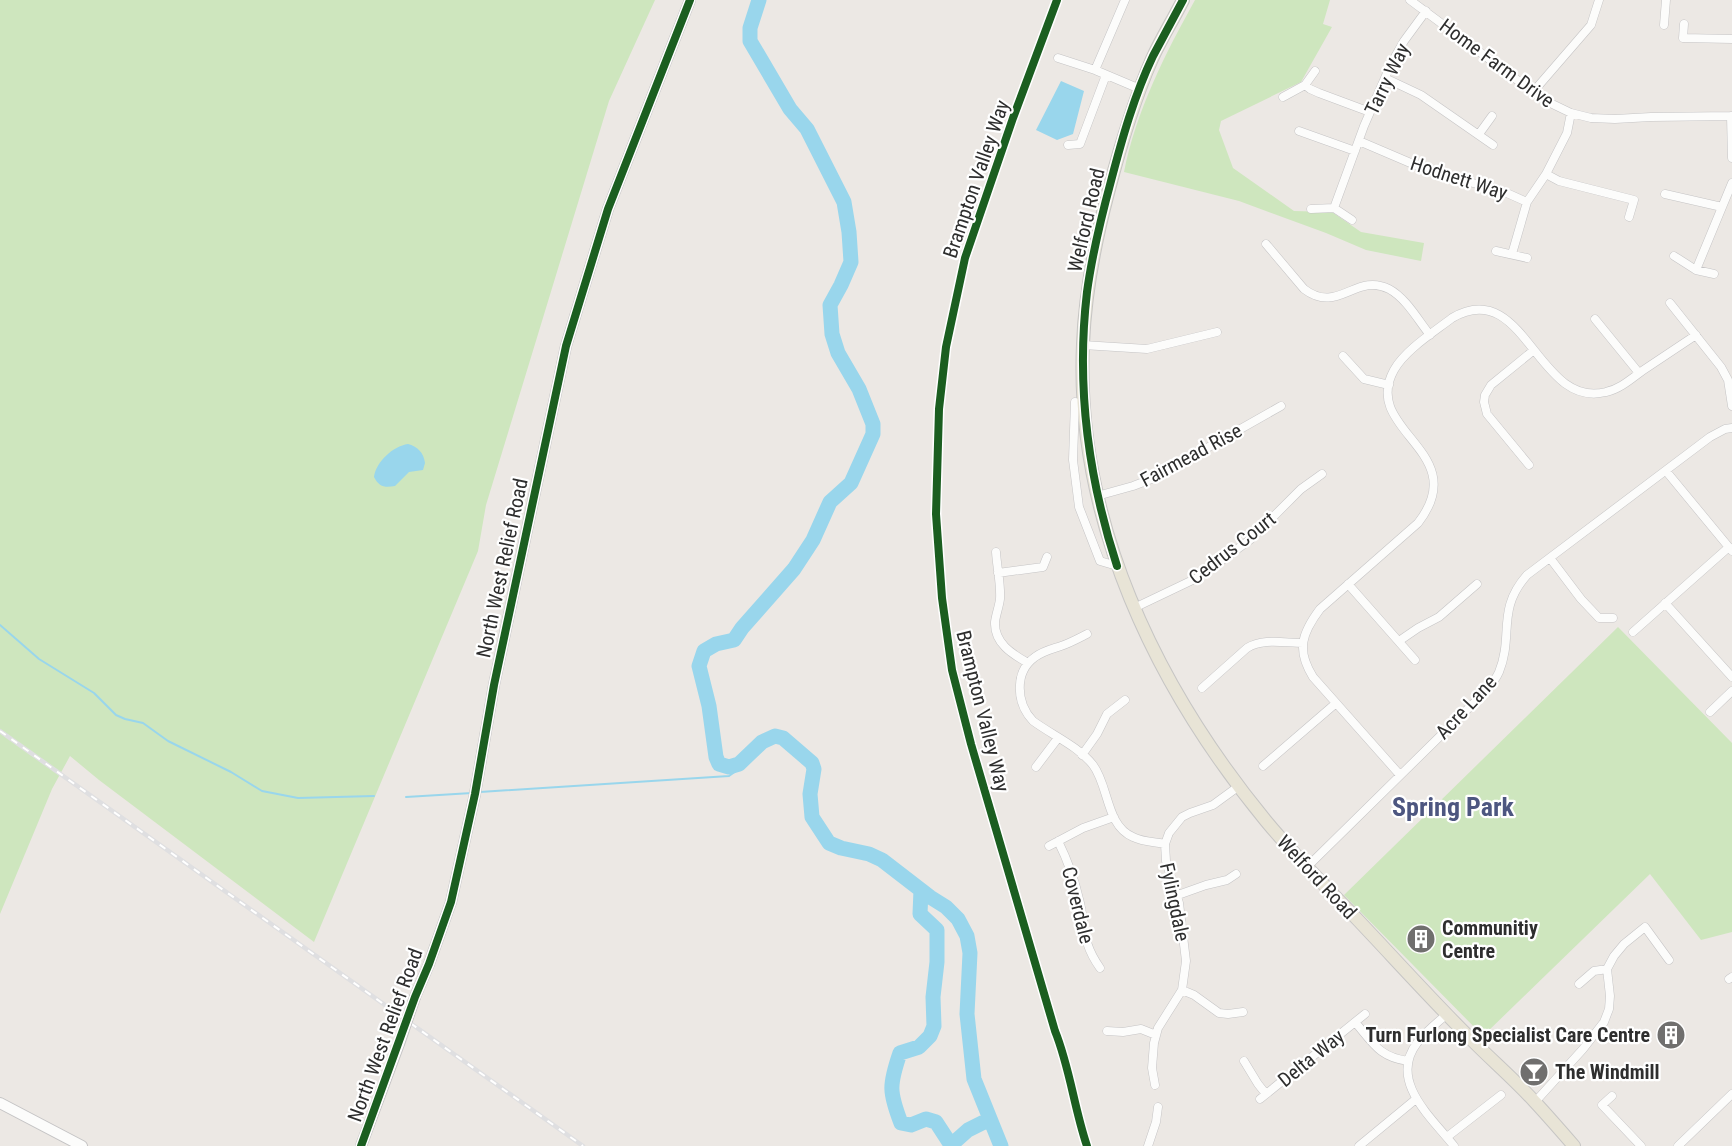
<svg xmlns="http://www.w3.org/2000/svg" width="1732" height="1146" viewBox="0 0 1732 1146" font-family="'Roboto Condensed',sans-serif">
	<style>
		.green { fill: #cee6be }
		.water { fill: #99d6ec }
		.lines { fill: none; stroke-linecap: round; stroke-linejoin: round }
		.stream { stroke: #99d6ec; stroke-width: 2 }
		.river { stroke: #99d6ec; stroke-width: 15 }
		.street-casing { stroke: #c5c4c5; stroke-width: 9 }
		.secondary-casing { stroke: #c5c4c5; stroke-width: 12 }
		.primary-casing { stroke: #c6c5c4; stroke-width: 14 }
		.street { stroke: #fcfcfb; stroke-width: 8 }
		.secondary { stroke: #fcfcfb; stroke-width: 10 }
		.primary { stroke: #e8e4d6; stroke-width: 12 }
		.rail-casing { stroke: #dfdfe1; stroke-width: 4.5 }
		.rail { stroke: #fff; stroke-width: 2; stroke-dasharray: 7; stroke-linecap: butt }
		.secondary-bridge-casing { stroke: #c5c4c5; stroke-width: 12; stroke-linecap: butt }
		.secondary-bridge { stroke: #fcfcfb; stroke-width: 10 }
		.cycleway-casing { stroke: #fff; stroke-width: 11 }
		.cycleway { stroke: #1b5e20; stroke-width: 8 }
		.labels { text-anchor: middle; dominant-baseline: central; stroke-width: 4.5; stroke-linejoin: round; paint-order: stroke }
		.street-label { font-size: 20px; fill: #2e2e2e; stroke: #fff }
		.poi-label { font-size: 20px; font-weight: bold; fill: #2e2e2e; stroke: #fff; text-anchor: start }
		.district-label { font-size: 26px; font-weight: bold; fill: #4d5680; stroke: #fff }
	</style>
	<rect width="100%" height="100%" fill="#ece8e4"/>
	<path class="green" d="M0,0H655L609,101L486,505L478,551L314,942L99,780L70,756L52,789L0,914Z
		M1195,0H1330L1323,24L1332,27L1301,82L1221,121L1219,130L1233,168L1294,211L1332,212L1361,232L1424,243L1421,261L1366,250L1326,233L1239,201L1124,172C1136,111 1165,54 1195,0Z
		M1618,627L1732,743V932L1701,940L1650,874L1483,1036L1344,895Z"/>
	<path class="water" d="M1061,81L1084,91L1073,134L1057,140L1036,130Z
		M408,444C417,446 424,453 425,463L423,470L409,472L395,486C385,488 379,487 374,477C376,462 393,446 408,444Z"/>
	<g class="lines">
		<path class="stream" d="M0,625L39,659L94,693L116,715L125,719L143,723L168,741L231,772L262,791L298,798L374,796
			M480,792L729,776L736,771L739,764
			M406,797L472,793"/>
		<path class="river" d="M759,0L750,28V41L790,109L807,129L844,202L849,232L851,262L841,285L830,305L832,334L838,353L859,389L873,424V434L851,483L830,502L813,540L794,569L742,628L734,640L716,644L704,651L699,666L709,706L716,757L719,764L729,767L739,764L762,742L775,736L783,738L812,763L814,769L810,794L812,817L829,843L841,848L869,854L882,860L930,897L946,907L958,919L967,936L970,953L967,1014L974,1079L1001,1146
			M921,890L920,914L937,930V962L933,997L934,1026L930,1036L919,1047L900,1053C889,1085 889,1092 901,1123L911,1125L926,1119L936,1122L951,1145
			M951,1146V1145L968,1130L990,1119"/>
		<g class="street-casing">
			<path id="street" d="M1125,0L1095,70L1140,89
				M1410,0L1544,100L1571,113L1591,118L1615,119L1651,117L1732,116
				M1684,24L1683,38L1732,39
				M1664,25L1666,0
				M1058,58L1095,70
				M1385,78L1421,95L1493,145
				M1305,85L1310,89L1319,93L1370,112
				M1533,92L1591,25L1599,0
				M1283,97L1305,85L1315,71
				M1731,116L1732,158
				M1299,131L1355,151
				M1479,134L1492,116
				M1359,141L1434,173L1500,190L1527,202
				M1068,145L1080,144L1106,75
				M1546,174L1559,181L1634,200L1629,217
				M1665,194L1722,207
				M1334,208L1364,126L1391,64L1404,41L1426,11
				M1311,209L1334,208L1352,220
				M1266,244L1304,289C1338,315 1356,272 1389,289C1406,298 1418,320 1430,335
				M1496,251L1527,258
				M1512,254L1527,202L1546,174L1567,133L1571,113
				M1674,256L1696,270L1714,274
				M1696,270L1732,183
				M1670,303L1721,367L1728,380L1732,406
				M1595,319L1639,373
				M1083,345L1147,349L1217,332
				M1343,356L1364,379L1389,385
				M1075,402L1073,460L1079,507L1100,561L1117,566
				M1529,465L1487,414L1484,402L1485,395L1491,385L1534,350
				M1666,471L1732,551
				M1097,496L1133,486L1154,478L1281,406
				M996,552C997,568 1001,584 1000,599C999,607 996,614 995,622C994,643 1012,654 1028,663
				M1550,558L1581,599L1599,618H1613
				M998,573L1043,567L1047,557
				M1348,584L1415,660
				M1665,603L1732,677
				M1134,608L1199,577L1251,539L1301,489L1322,474
				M1633,632L1729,547
				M1087,634C1079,638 1070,643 1061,646C1052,649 1043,651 1035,657C1014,672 1016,703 1033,721C1052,735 1078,746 1093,765C1109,786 1106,826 1133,837C1143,842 1155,842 1165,844
				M1399,641L1418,628L1439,617L1477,584
				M1202,688L1247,648C1263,638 1284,643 1303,643
				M1710,712L1732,691
				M1082,755L1097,734L1107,714L1125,700
				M1263,766L1335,704
				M1036,767L1058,738
				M1400,775L1313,677C1296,650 1302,633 1320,609L1418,523C1474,451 1360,431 1394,370C1405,350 1434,332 1452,318C1525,275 1537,410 1606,392C1620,389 1631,379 1642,371C1660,359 1678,347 1696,335
				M1058,841C1068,861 1075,881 1080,903C1086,931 1082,942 1100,968
				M1049,846L1083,828L1114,817
				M1307,867L1486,691C1491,685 1496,679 1499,672C1514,635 1496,610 1527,575L1710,437L1725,429L1732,428
				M1178,895L1206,885L1227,880L1236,874
				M1729,979L1732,977
				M1579,984L1594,971L1607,969
				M1182,990L1194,995L1219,1013L1228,1014L1243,1012
				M1447,1014C1437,1023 1425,1032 1417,1043C1388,1081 1432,1118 1454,1146
				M1355,1022C1373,1043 1379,1057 1408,1061
				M1107,1031L1123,1032L1141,1029L1156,1035
				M1244,1061L1258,1084L1266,1094
				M1155,1085L1152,1068L1154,1043L1158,1028L1182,990L1186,961L1179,903L1166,861L1165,844L1169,833L1182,817L1190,813L1213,805L1239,786
				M1612,1096L1602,1105L1641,1146
				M1260,1099L1365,1014
				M1535,1102L1583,1049L1604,1022L1609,1009L1610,996L1607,969L1614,956L1624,944L1645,927L1669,960
				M1447,1137L1501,1095
				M1148,1146L1156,1122L1158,1107
				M1359,1146L1416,1099
				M1678,1146L1732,1094"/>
		</g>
		<g class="secondary-casing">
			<path id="secondary" d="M415,997L429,964L451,902L475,794L494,685L566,346L608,209L690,0
				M0,1103L82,1146
				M361,1146L399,1044"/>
		</g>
		<g class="primary-casing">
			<path id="primary" d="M1183,0C1173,20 1161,39 1152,59C1133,102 1120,147 1108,193C1095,242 1085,292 1083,344C1075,520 1156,687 1266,821C1294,855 1326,887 1357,919C1394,958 1429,997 1467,1035C1489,1058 1513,1078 1534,1101C1548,1116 1561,1131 1574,1146"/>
		</g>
		<use href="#street" class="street"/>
		<use href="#secondary" class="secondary"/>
		<use href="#primary" class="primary"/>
		<g class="rail-casing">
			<path id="rail" d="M0,731L583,1146"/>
		</g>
		<use href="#rail" class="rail"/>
		<g class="secondary-bridge-casing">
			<path id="secondary-bridge" d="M399,1044L415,997"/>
		</g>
		<use href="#secondary-bridge" class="secondary-bridge"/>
		<g class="cycleway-casing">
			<path id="cycleway" d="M1057,0L1013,118L965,258L946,347L939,409L936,514L942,598L952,670L971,744L1055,1031C1070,1068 1074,1108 1087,1146
				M1117,566C1088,477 1076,385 1087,292C1092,255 1101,218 1111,181C1122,139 1134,96 1153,56C1163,37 1173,19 1183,0
				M361,1146L415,997L429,964L451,902L475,794L494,685L566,346L608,209L690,0"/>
		</g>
		<use href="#cycleway" class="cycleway"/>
	</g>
	<defs>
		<g id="building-disc" transform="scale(1.5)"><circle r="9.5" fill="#706f6e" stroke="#fff"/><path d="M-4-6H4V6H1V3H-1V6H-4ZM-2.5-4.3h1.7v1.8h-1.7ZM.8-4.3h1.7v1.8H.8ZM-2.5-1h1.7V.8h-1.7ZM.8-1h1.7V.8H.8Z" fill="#fff"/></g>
		<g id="bar-disc" transform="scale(1.5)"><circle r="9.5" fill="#706f6e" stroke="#fff"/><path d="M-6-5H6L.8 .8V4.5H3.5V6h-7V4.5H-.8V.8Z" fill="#fff"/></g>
	</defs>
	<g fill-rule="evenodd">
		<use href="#building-disc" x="1421" y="939"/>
		<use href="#building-disc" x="1671" y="1035"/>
		<use href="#bar-disc" x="1534" y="1072"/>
	</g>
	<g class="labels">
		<g class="street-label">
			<text transform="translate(1497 63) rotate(36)">Home Farm Drive</text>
			<text transform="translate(1387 79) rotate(-64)">Tarry Way</text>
			<text transform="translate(1459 178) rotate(18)">Hodnett Way</text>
			<text transform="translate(976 179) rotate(-71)">Brampton Valley Way</text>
			<text transform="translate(1086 220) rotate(-77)">Welford Road</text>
			<text transform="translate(1191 455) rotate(-28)">Fairmead Rise</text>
			<text transform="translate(1232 548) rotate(-38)">Cedrus Court</text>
			<text transform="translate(502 568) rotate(-78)">North West Relief Road</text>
			<text transform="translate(1466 707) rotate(-47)">Acre Lane</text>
			<text transform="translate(983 711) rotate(76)">Brampton Valley Way</text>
			<text transform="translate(1317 877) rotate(47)">Welford Road</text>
			<text transform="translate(1175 902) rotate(78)">Fylingdale</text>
			<text transform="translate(1078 905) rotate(76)">Coverdale</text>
			<text transform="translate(385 1035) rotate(-70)">North West Relief Road</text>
			<text transform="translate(1311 1058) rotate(-39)">Delta Way</text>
		</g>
		<g class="poi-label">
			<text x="1442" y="928">Communitiy<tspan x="1442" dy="23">Centre</tspan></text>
			<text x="1650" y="1035" text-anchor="end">Turn Furlong Specialist Care Centre</text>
			<text x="1555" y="1072">The Windmill</text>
		</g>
		<g class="district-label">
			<text x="1453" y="807">Spring Park</text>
		</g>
	</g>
</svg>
